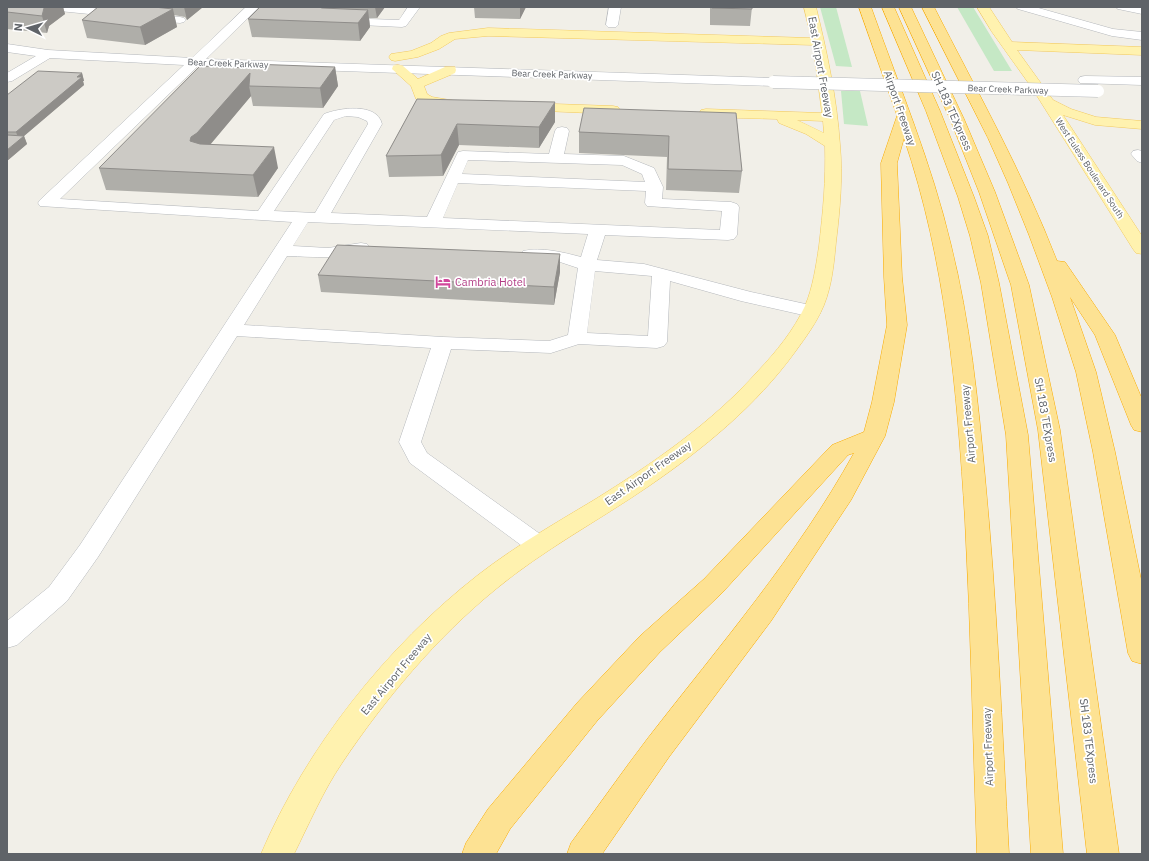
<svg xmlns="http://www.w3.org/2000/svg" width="1149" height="861" viewBox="0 0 1149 861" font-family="'IBM Plex Sans',sans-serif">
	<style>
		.green { fill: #c5e8c5 }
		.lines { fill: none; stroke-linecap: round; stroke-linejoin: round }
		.minor-casing { stroke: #b5b8bc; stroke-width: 1 }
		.major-casing { stroke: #f2c960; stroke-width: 1 }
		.highway-casing { stroke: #f9ab00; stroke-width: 1 }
		.minor { fill: #fff; fill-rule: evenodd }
		.major { fill: #fff2af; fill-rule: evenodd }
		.highway { fill: #fde293; fill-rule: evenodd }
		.minor-bridge-casing { stroke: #b5b8bc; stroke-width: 13; stroke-linecap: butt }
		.minor-bridge { stroke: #fff; stroke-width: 12 }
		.wall { fill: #afaea9 }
		.shaded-wall { fill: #8f8d8a }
		.building { fill: #cccac5; stroke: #8f8d8a }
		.labels { text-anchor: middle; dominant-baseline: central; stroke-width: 3.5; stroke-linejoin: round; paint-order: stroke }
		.far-street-label { font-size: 9px; fill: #5f6368; stroke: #fff }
		.street-label { font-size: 11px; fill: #5f6368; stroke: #fff }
		.hotel-label { font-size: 11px; fill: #b23c85; stroke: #fff; text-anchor: start }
	</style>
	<rect width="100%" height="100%" fill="#f1efe8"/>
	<path class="green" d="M820,7H836L852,67L836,66Z
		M957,7H973L1012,71H994Z
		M841,91H860L868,126L844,124Z"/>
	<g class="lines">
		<g class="minor-casing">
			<path id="minor" d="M43,7H83L180,17L184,18L186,20L184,22L180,23L49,10Z
				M246,7H259L206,59L773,78L778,79L780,82L778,85L773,86L198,66L60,199L258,211L324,114C339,108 377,102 382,124L331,213L427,217L458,152L463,151L549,154L555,131L557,128L562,127L567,128L569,131L564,154L624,156L654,168L663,187L662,199L731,202L737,204L739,207L737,235L734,239L728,240L605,235L597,260L644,264L751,292L819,307L821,311L819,315L812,317L741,301L670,281L667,342L664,346L657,348L579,344L551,353L451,349L421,442L427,453L547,539L550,545L547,551L538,554L529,551L410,463L399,442L431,348L237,336L98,557L67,601L17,645L7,648V621L49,587L80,545L292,222L40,206L38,203L40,200L184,65L50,58L12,81L7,82V73L36,56L7,52V44L48,50L192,58ZM346,116L358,117L367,121L368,124L315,213L274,211L334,120ZM468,160L622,165L642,174L645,182L462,174ZM458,183L646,191L645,203L647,206L722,211L720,230L443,218ZM308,222L588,234L581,257C562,252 542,247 523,251L520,255L523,259L557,261L578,268L568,335L549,341L443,337L244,325L287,256C316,257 339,259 367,252L370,248L367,244L361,243L328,248L293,246ZM595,271L652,276L648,336L587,333Z
				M408,7H420L406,26L402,27L340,24L336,23L334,21L336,19L340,18L399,20Z
				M609,7H621L618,25L616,27H608L606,25Z
				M1016,7H1035L1113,29L1142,32V40L1112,36L1018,9Z
				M1116,7L1142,8V14L1118,9Z
				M1085,76L1142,77V85L1080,83L1078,80L1080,77Z
				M1138,150L1142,151V163L1137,161L1131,154L1133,151Z"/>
		</g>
		<g class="major-casing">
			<path id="major" d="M804,7H816C827,52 837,99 840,145C843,176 840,210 836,242C834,263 832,285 824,305C817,322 806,337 795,352C756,406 703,449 649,486C598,521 543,550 496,589C436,638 385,699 342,763C323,791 309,824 294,854H261C306,748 387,646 478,575C514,547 554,524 594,500C652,464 712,423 758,371C776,352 794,330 805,306C813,287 816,266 819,246C823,212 826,180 825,146L806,134L779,123L777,119L706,117L701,116L699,113L701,110L706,109L822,113L813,45L488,36L455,39L439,49L418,57L395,61L391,60L389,57L391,54L411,51L431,43L441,36L449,33L488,28L811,38ZM797,120L823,121L824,133Z
				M977,7H989L1012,42L1142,47V55L1017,50L1053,100L1071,109L1096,117L1142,121V129L1095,125L1063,115L1142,236V254L1136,253L1133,249L1032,88L992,32Z
				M398,65L403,66L418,79L445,67H455L456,70L455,73L424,86L427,94L432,97L462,102L464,105L462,108L457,109L423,103L416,99L411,86L392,69L393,66Z
				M526,103L613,106L618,107L620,110L618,113L613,114L521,110L519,107L521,104Z"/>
		</g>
		<g class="highway-casing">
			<path id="highway" d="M859,7H871C899,86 932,164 951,245C970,321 978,400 985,477C997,602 1002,728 1009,854H977C973,743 971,631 965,520C957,390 946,262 904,138L897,163L902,277L907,325L894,402L885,436L851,500L771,621L669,757L602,854H567L571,843C597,808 622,772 648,738C720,645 797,556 854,453L848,455L722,593L660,652L597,721L510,829L496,854H462L466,843L488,809L577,703L640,636L704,579L832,445L864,432L872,402L887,325L884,277L881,163L897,116Z
				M882,7H894L940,111L974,197L988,236L999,283L1028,435L1063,854H1031L1006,435L981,283L970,236L958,197L926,111Z
				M899,7H911L964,119L995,192L1029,285L1060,430L1119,854H1087L1038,430L1011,285L979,192L950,119Z
				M922,7H934C977,91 1023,173 1057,261L1065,262L1115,335L1142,399V432L1134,430L1131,425L1095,335L1070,297L1096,372L1115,452L1142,584V664L1132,661L1128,653L1093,452L1076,372L1052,297L1029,235L1008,183L988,138Z"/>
		</g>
		<use href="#minor" class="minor"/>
		<use href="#major" class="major"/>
		<use href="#highway" class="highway"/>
		<g class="minor-bridge-casing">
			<path id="minor-bridge" d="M773,82L1098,91"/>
		</g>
		<use href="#minor-bridge" class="minor-bridge"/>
	</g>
	<path class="wall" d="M7,7H63L65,14L49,26L47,33L7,29Z
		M98,7H203L187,20L185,17L174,15L177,27L145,45L87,38L82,20Z
		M260,7H385L377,18H369L370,27L360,41L252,37L248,19Z
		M474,7H526L520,19L475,18Z
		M710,7H752L750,26L710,25Z
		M335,67L338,86L323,108L253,106L251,96L210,145L278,168L258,197L106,190L99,168L250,68Z
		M82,73L84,81H83L84,85L24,136L27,144L7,161V95Z
		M417,99L555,122L539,148L459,145L443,176L389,177L386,156Z
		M736,113L742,171L739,193L666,190L667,157L579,153V132Z
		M560,254V272L554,305L321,292L318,275Z"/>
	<path class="shaded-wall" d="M45,7H63L65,14L49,26L47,33L42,16L44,8Z
		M184,7H203L187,20Z
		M375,7H385L377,18Z
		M520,7H526L520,19Z
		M173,9L177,27L145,45L140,27Z
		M368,10L370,27L360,41L358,23Z
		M335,67L338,86L323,108L320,88Z
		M82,73L84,81H83L84,85L24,136L27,144L7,161V150L19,140L16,132Z
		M250,73L249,86L251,96L203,153L190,141L191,137Z
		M555,102V122L539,148V127Z
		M457,124L459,145L443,176L441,155Z
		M274,147L278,168L258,197L253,175Z
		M560,254V272L554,305V287Z"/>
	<path class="building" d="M7,7H45L44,8L42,16L7,12Z
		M98,7H154L173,9L140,27L82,20Z
		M260,7H319L322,8L368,10L358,23L248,19Z
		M712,7H752V9L712,8Z
		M251,64L335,67L320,88L249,86L250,73L197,133L191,137L190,141L200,144L274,147L253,175L99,168L200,66L250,68Z
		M38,71L82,73L77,77H82L16,132H7V95Z
		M417,99L555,102L539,127L457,124L441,155L386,156Z
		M584,108L736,113L742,171L668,169L669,136L579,132Z
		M7,135L24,136L7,150Z
		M337,245L560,254L554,287L318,275Z"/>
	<defs>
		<g id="hotel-bare" transform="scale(1.2)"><path d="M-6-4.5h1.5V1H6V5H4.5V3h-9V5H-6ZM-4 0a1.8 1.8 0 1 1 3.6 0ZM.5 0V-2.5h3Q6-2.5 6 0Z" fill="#d1479c" stroke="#fff" stroke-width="2.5" paint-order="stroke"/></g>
	</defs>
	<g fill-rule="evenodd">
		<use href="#hotel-bare" x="443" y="282"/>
	</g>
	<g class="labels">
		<g class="far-street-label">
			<text transform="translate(228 63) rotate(2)">Bear Creek Parkway</text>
			<text transform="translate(552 74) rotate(2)">Bear Creek Parkway</text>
			<text transform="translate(1008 89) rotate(2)">Bear Creek Parkway</text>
			<text transform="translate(1090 168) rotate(57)">West Euless Boulevard South</text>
		</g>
		<g class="street-label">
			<text transform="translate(821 67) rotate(80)">East Airport Freeway</text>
			<text transform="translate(900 108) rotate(71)">Airport Freeway</text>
			<text transform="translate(952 111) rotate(66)">SH 183 TEXpress</text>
			<text transform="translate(1046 420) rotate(80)">SH 183 TEXpress</text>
			<text transform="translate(968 424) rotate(-95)">Airport Freeway</text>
			<text transform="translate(648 473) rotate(-35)">East Airport Freeway</text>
			<text transform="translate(396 674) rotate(-50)">East Airport Freeway</text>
			<text transform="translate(1089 741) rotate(83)">SH 183 TEXpress</text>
			<text transform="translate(988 747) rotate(-92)">Airport Freeway</text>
		</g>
		<g class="hotel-label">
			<text x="455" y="282">Cambria Hotel</text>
		</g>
	</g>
	<rect width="1149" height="861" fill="none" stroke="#5f6368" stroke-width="16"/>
	<g transform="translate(28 28) rotate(275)" stroke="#ffffff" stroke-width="3" paint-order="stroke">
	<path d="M0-3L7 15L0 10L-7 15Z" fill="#5f6368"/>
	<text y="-6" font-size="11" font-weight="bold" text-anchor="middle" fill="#5f6368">N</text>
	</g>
</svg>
